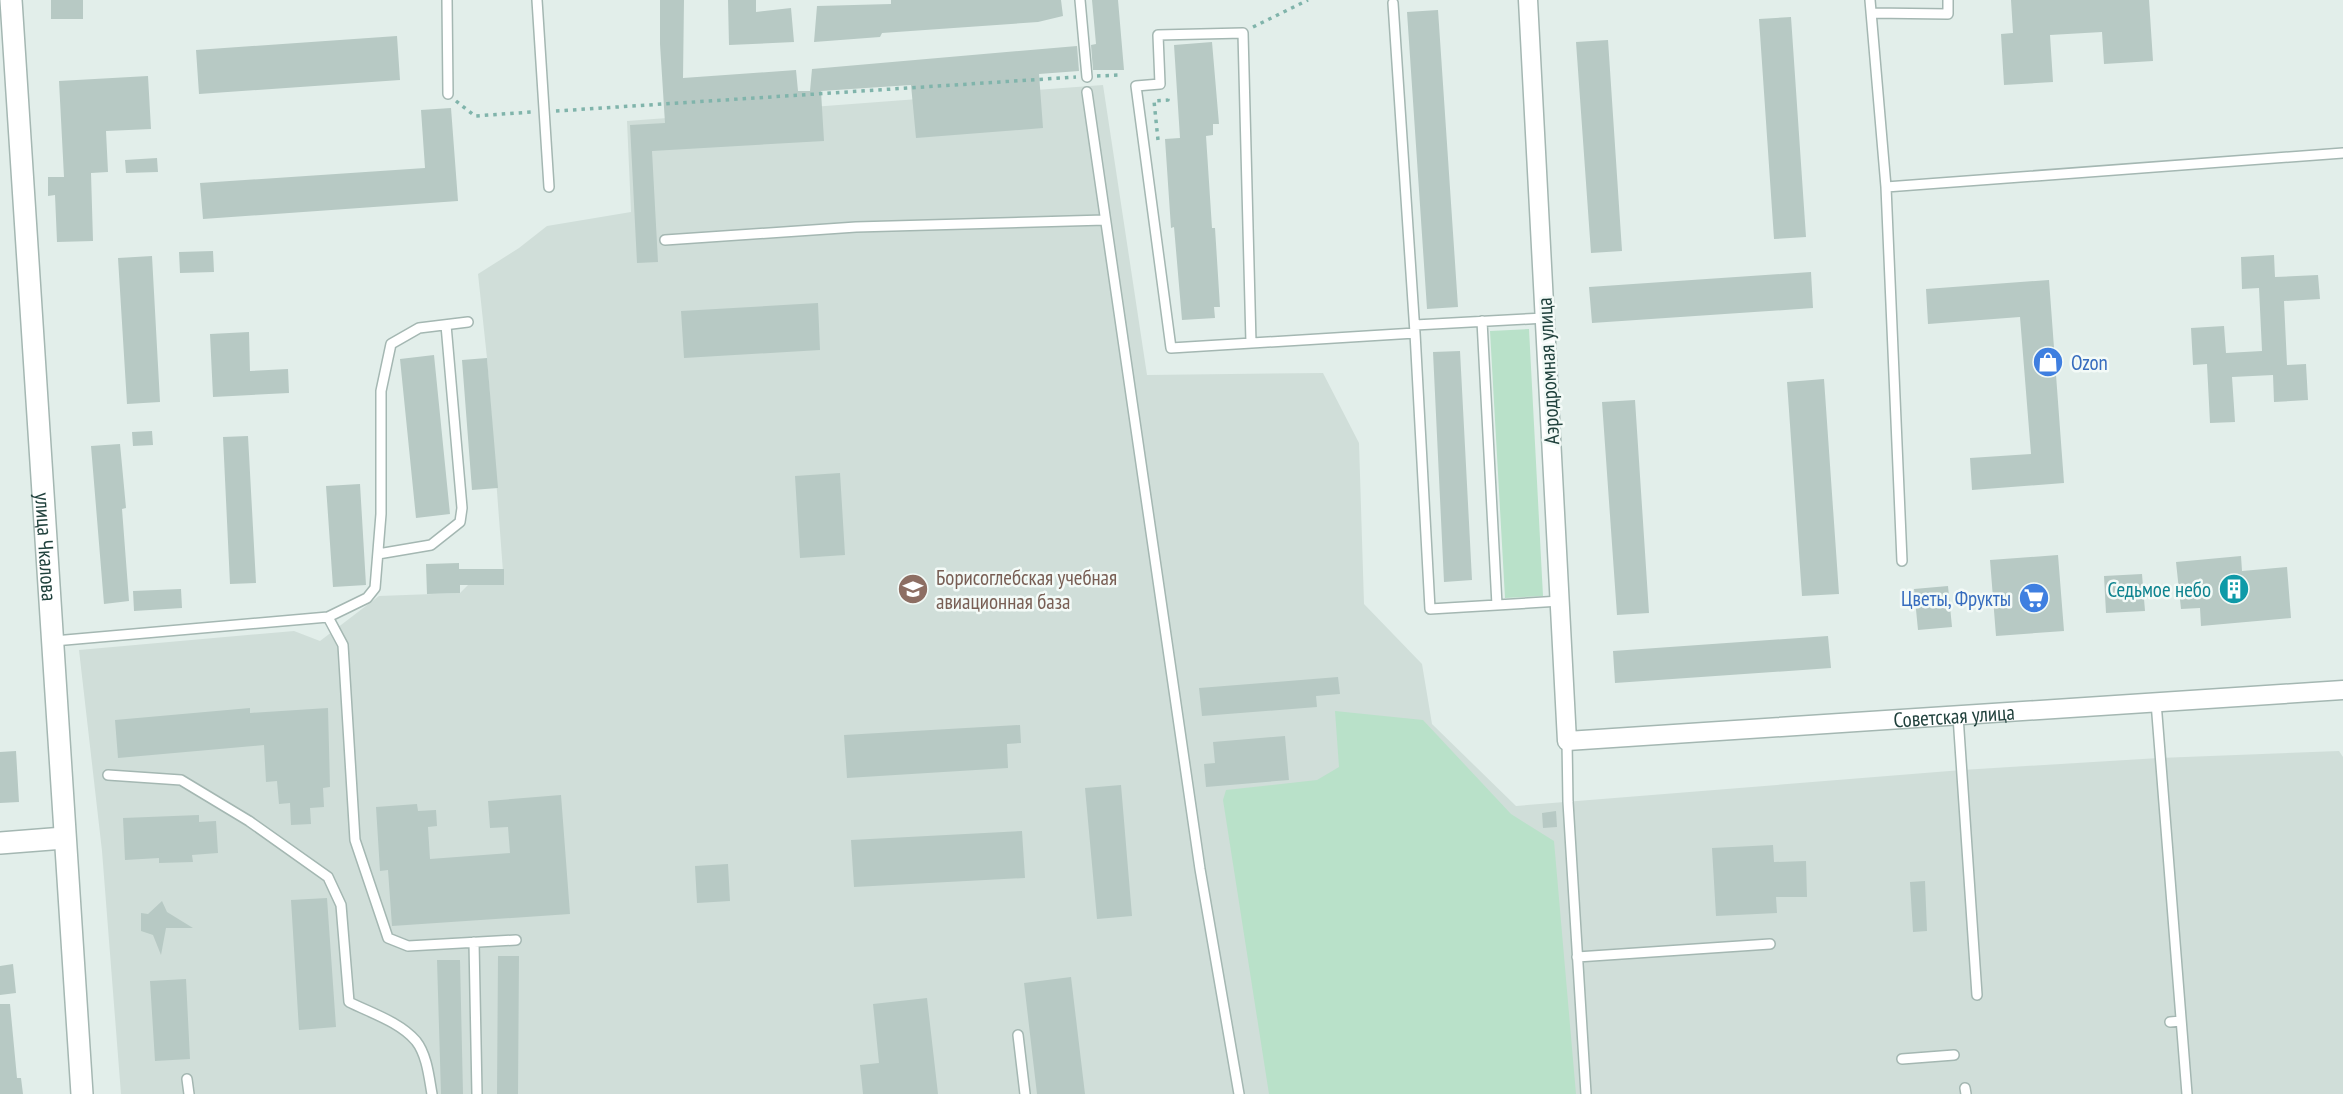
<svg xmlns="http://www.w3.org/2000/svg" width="2343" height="1094" viewBox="0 0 2343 1094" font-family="'PT Sans Narrow',sans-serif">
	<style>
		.built { fill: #d0ded9 }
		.green { fill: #b9e1c9 }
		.building { fill: #b7c9c4 }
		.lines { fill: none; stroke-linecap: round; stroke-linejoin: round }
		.service-casing { stroke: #a4b7b2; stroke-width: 12 }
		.minor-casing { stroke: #a4b7b2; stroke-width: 21 }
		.tertiary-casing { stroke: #a4b7b2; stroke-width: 24 }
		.path { stroke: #80b4ab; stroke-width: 3.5; stroke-dasharray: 3.5 5; stroke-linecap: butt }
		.service { stroke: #fff; stroke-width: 9 }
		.minor { stroke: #fff; stroke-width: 18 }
		.tertiary { stroke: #fff; stroke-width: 21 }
		.labels { text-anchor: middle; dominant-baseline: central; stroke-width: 5; stroke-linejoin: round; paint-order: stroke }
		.shop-label { font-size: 21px; fill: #366cbe; stroke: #f3faf7; text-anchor: start }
		.street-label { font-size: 21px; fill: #20413c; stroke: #f3faf7 }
		.education-label { font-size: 21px; fill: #785e54; stroke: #f3faf7; text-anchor: start }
		.culture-label { font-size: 21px; fill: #0d838f; stroke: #f3faf7; text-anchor: end }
	</style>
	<rect width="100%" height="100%" fill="#e2eeea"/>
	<path class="built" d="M1103,85L1147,375L1323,373L1359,443L1364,604L1422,664L1432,724L1516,806L1962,770L2159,758L2339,751L2343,757V1094H121L102,851L79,650L294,631L320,641L379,596L460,593L468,585H504L487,358L478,274L519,248L547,226L631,212L627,121Z"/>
	<path class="green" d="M1529,329L1543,596L1505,598L1490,331Z
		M1335,711L1423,720L1511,814L1554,841L1576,1094H1269L1223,800L1226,790L1317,780L1339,767Z"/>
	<path class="building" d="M51,0H83V19H51Z
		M660,0H684L683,78L796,70L798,91H810L812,69L1077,46L1079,71L1039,74L1043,128L916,138L911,85L821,91L824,141L652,151L658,262L637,263L630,125L665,123L660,44Z
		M728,0H756V12L791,8L794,42L729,45Z
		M891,0H1061L1063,16L1038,22L882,33L880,37L814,42L817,6L891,4Z
		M1092,0H1118L1124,70H1093L1091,45L1096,44Z
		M2011,0H2149L2153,61L2104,64L2102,32L2050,35L2053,82L2004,85L2001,34L2013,33Z
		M1438,10L1458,307L1427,309L1407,12Z
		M1791,17L1806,237L1774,239L1759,19Z
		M397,36L400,80L199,94L196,50Z
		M1608,40L1622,251L1591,253L1576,42Z
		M1212,42L1219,124H1213V135L1206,136L1212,228H1215L1220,307H1214L1215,318L1182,320L1174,227L1171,228L1165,139L1180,138L1174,45Z
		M148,76L151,129L106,131L108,172L91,173L93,241L57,242L55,195L48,196V177H64L59,81Z
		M451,108L458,201L203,219L200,183L425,168L421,110Z
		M157,158L158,172L126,173L125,160Z
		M213,251L214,272L180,273L179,252Z
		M2274,255L2275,277L2318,275L2320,299L2284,301L2287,365L2306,364L2308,400L2274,402L2273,375L2232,377L2235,422L2210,423L2207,364L2193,365L2191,328L2224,326L2226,353L2262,351L2259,288L2242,289L2241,257Z
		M152,256L160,402L127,404L118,258Z
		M1811,272L1813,308L1592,323L1589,287Z
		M2049,280L2064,483L1972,490L1970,458L2031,454L2020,317L1928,324L1926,289Z
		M818,303L820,350L684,358L681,311Z
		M249,332L250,371L288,369L289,393L213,397L210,334Z
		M1460,351L1472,580L1444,582L1433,352Z
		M434,355L450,514L416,518L400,359Z
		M487,358L498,488L472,490L462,360Z
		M1824,379L1839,594L1802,596L1787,382Z
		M1635,400L1649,613L1617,615L1602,402Z
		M152,431L153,445L133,446L132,432Z
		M248,436L256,583L230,584L223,437Z
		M120,444L126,508L122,509L129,601L104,604L91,446Z
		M840,473L845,555L800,558L795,476Z
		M360,484L366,585L333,587L326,486Z
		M2058,555L2064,631L1996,636L1990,560Z
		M2241,556L2242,571L2287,567L2291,618L2201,626L2200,608L2181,609L2176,562Z
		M459,563V569H504V585H460V593L427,594L426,564Z
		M2142,574L2145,611L2106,613L2104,576Z
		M1948,586L1952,627L1918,630L1914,589Z
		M181,589L182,608L134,611L133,591Z
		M1828,636L1831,668L1615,683L1613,651Z
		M1338,677L1340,694L1316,696L1317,707L1202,716L1199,688Z
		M250,708V713L328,708L330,787L323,788L324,807L310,808L311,824L291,825L290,803L279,804L277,781L266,782L264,745L118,758L115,720Z
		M1020,725L1021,743L1007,744L1008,768L847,778L844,735Z
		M1285,736L1289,780L1206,787L1204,764L1215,763L1213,742Z
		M16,751L19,802L0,803V752Z
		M1121,785L1132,916L1097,919L1085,788Z
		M561,795L570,914L392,926L388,870L380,871L376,807L417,804L418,811L436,810L437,826L428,827L430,859L510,853L508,827L490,828L488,801Z
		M1556,811L1557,827L1543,828L1542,813Z
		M199,815V822L216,821L218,853L192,855L193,862L159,863V858L125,860L123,818Z
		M1022,831L1025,878L854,887L851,840Z
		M1773,845L1774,862L1806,861L1807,897H1776L1777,913L1716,916L1712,848Z
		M728,864L730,901L697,903L695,866Z
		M1925,881L1927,931L1913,932L1910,882Z
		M327,898L336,1027L299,1030L291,900Z
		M162,901L167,912L193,928H166L161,955L153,935L141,931V913L148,914Z
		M498,956H519L518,1094H497Z
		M437,960H460L463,1094H441Z
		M13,964L16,993L0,995V966Z
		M1071,977L1085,1094H1037L1024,983Z
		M186,979L190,1059L155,1061L150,981Z
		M927,998L938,1094H863L860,1065L879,1063L873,1004Z
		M0,1004H10L17,1078H21L23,1094H0Z"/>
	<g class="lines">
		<g class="service-casing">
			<path id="service" d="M447,0L448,94
				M537,0L549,187
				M1080,0L1087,77
				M1870,0L1886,187L1902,561
				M1393,3L1415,333L1430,609L1497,605L1482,321
				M1872,13L1948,14V0
				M1087,92L1200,869L1239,1094
				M1886,187L2343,153
				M665,240L856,227L1105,220
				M1415,325L1545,318
				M1251,343L1243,33L1158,35L1160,84L1136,86L1171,348L1415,333
				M378,554L431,545L460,522L462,508L446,325
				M1497,605L1560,601
				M328,617L343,645L355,840L388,938L408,946L516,940
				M54,641L328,617L367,598L375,588L381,514V391L391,344L419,328L468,322
				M2156,702L2187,1094
				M1958,716L1977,995
				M1567,741L1568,802L1586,1094
				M108,775L181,780L249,821L328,877L341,905L349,1002C371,1013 400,1022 416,1041C427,1055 429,1077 432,1094
				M474,942L477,1094
				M1577,957L1770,944
				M2170,1022L2181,1021
				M1018,1035L1025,1094
				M1902,1059L1954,1055
				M187,1079L189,1094
				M1965,1088L1966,1094"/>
		</g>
		<g class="minor-casing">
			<g id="minor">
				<path id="s1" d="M1528,0L1567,741L2343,690"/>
			</g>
		</g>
		<g class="tertiary-casing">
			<g id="tertiary">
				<path id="s2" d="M11,0L82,1094"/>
				<path d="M0,843L64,838"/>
			</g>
		</g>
		<path class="path" d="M1253,27L1308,0
			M1097,76L1120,75
			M456,101L475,116L531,112
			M556,111L1076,77
			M1158,140L1154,101L1168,100V94"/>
		<use href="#service" class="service"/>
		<use href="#minor" class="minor"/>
		<use href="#tertiary" class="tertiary"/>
	</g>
	<defs>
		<g id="shop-disc" transform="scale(1.575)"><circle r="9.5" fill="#3f7fe0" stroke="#f3faf7"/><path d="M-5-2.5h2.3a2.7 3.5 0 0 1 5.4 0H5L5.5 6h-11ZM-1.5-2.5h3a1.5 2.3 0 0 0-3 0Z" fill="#fff"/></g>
		<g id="university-disc" transform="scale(1.575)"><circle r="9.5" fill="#8d6e63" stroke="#f3faf7"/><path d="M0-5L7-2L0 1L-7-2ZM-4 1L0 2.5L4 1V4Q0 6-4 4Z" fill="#fff"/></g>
		<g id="building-disc" transform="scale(1.575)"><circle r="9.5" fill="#0f9aa8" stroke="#f3faf7"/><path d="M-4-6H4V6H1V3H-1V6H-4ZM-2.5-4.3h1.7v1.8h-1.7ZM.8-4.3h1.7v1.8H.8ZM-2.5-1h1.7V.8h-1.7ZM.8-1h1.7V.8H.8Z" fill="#fff"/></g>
		<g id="supermarket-disc" transform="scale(1.575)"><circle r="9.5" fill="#3f7fe0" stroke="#f3faf7"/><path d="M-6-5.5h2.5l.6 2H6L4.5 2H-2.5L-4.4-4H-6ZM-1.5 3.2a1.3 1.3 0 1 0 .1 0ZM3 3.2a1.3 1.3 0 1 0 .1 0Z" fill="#fff"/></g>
	</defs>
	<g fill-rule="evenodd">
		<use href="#shop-disc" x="2048" y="362"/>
		<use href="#university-disc" x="913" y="589"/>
		<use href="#building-disc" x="2234" y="589"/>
		<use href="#supermarket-disc" x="2034" y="598"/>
	</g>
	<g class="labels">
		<g class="shop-label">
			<text x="2071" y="362">Ozon</text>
			<text x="2011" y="598" text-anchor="end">Цветы, Фрукты</text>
		</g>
		<g class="street-label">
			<text transform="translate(1548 371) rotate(-93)">Аэродромная улица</text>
			<text stroke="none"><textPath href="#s2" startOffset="548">улица Чкалова</textPath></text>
			<text stroke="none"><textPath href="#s1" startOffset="1130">Советская улица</textPath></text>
		</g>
		<g class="education-label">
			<text x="936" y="577">Борисоглебская учебная<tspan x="936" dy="24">авиационная база</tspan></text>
		</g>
		<g class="culture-label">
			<text x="2211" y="589">Седьмое небо</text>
		</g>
	</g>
</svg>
